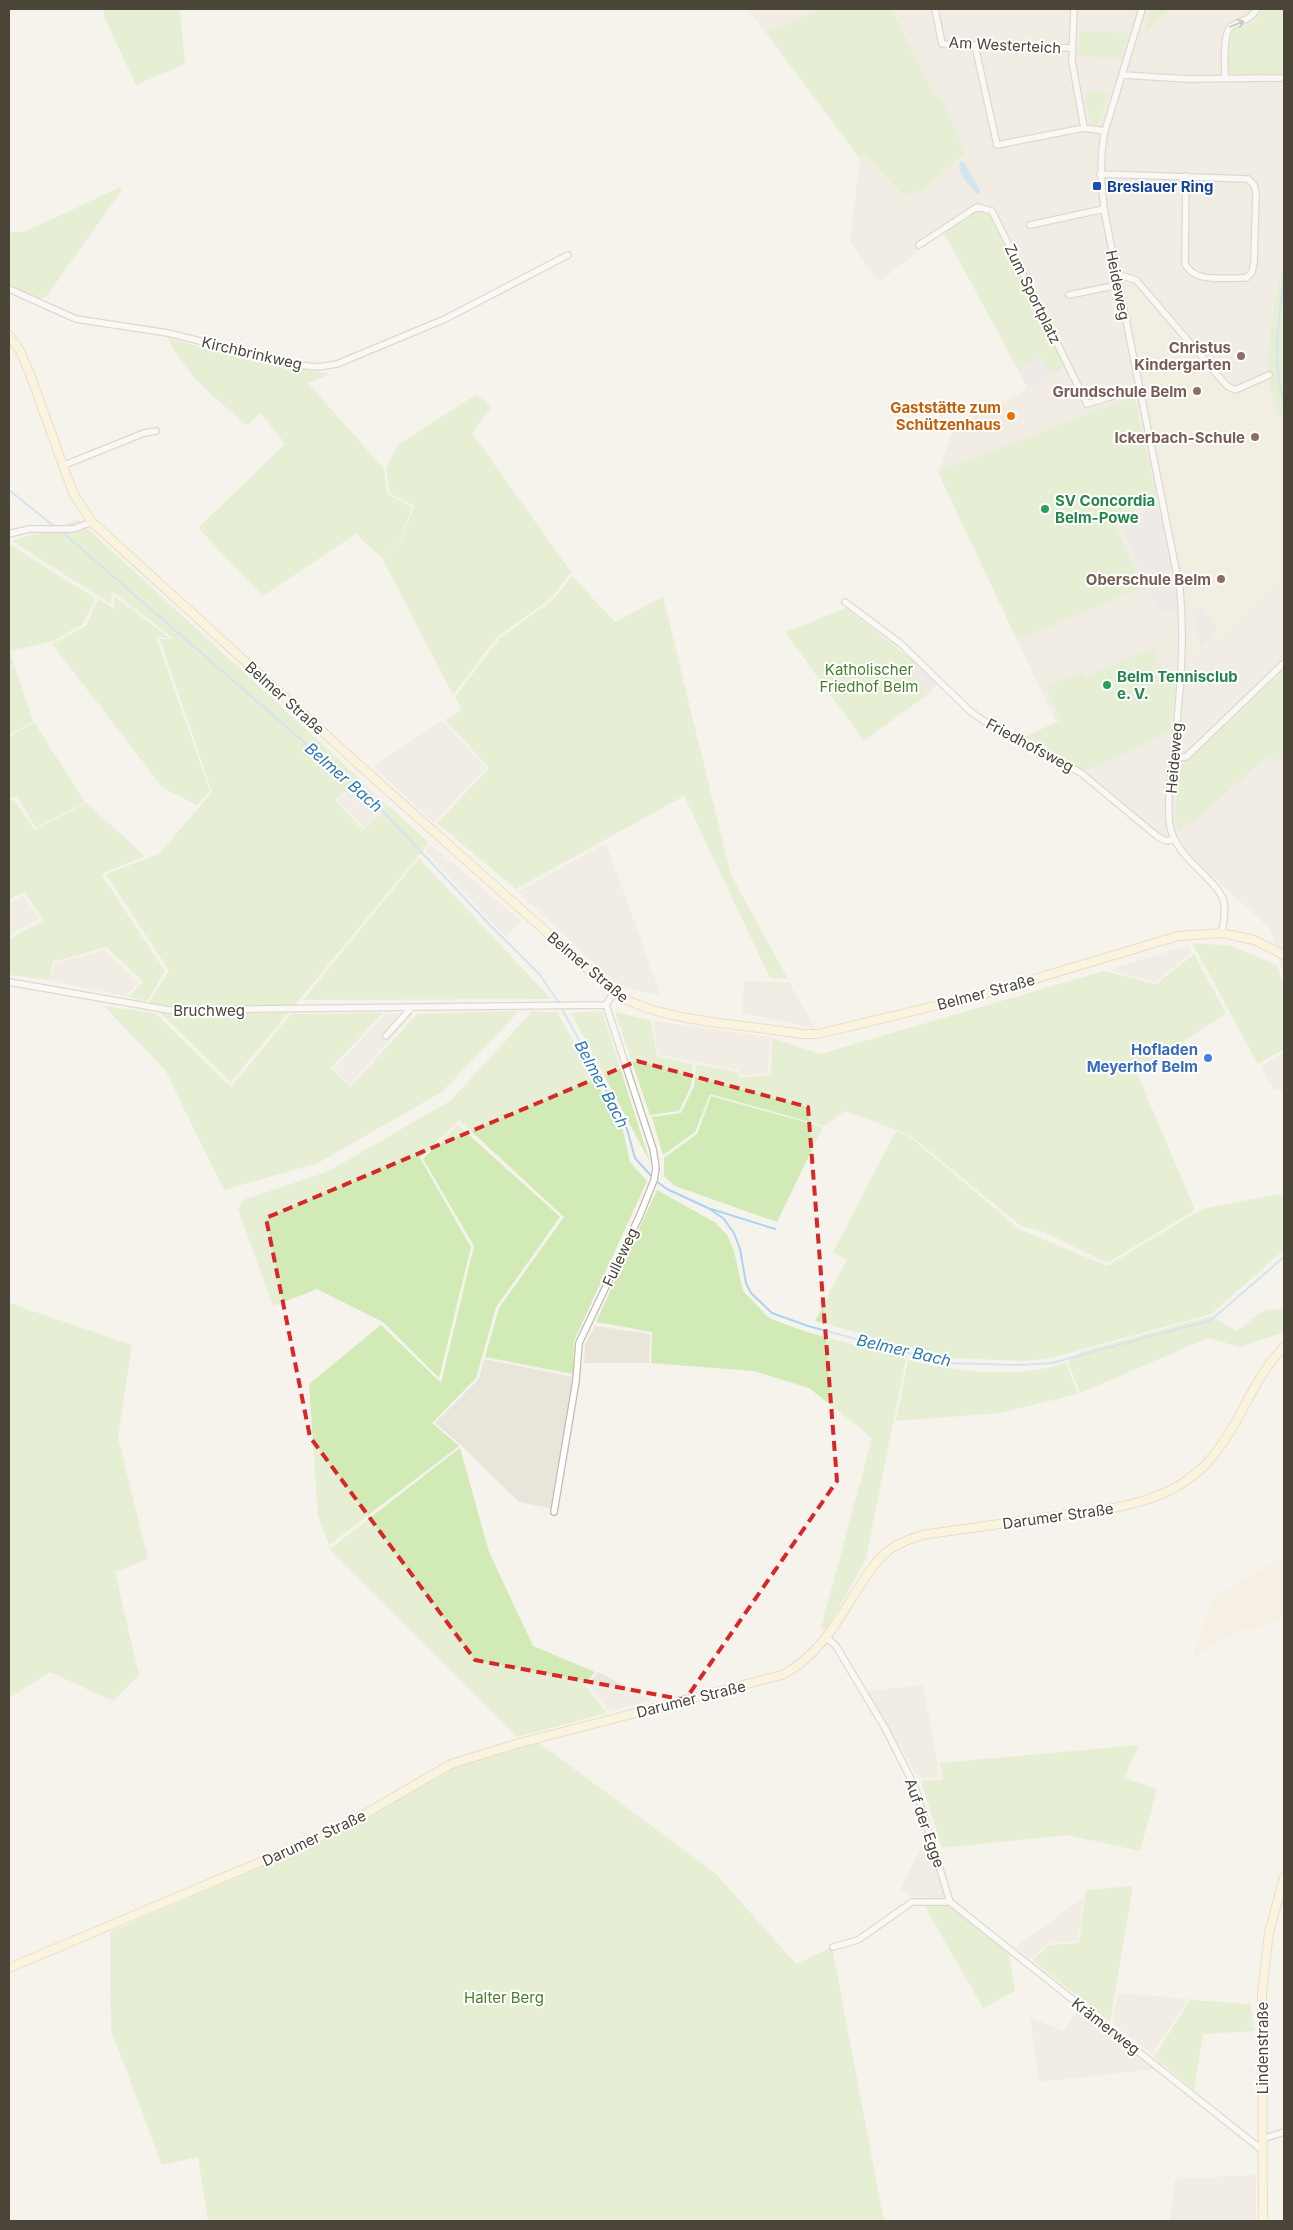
<svg xmlns="http://www.w3.org/2000/svg" width="1293" height="2230" viewBox="0 0 1293 2230" font-family="Inter,sans-serif">
	<style>
		.residential { fill: #eae5da }
		.commercial { fill: #f7ead8 }
		.education { fill: #efe8d6 }
		.green { fill: #d2eab5 }
		.parking { fill: #e5e3e0 }
		.water { fill: #a9d4f2 }
		.lines { fill: none; stroke-linecap: round; stroke-linejoin: round }
		.stream { stroke: #a9d4f2; stroke-width: 2 }
		.street-casing { stroke: #c2bbae; stroke-width: 8 }
		.secondary-casing { stroke: #d6c79b; stroke-width: 10 }
		.street { stroke: #fff; stroke-width: 5.5 }
		.secondary { stroke: #fff3cd; stroke-width: 8 }
		.oneway { stroke: #9c9892 }
		.marked { fill: none; stroke: #d62828; stroke-width: 4; stroke-dasharray: 10 6; stroke-linejoin: round }
		.transit-dot { fill: #1a4fb4; stroke: #fff; stroke-width: 2 }
		.education-dot { fill: #8d6e63; stroke: #fff; stroke-width: 2 }
		.food-dot { fill: #e8710a; stroke: #fff; stroke-width: 2 }
		.leisure-dot { fill: #2e9e5b; stroke: #fff; stroke-width: 2 }
		.shop-dot { fill: #3f7fe0; stroke: #fff; stroke-width: 2 }
		.labels { text-anchor: middle; dominant-baseline: central; stroke-width: 4; stroke-linejoin: round; paint-order: stroke }
		.street-label { font-size: 15px; fill: #4b4439; stroke: #fff }
		.transit-label { font-size: 15px; font-weight: bold; fill: #164399; stroke: #fff; text-anchor: start }
		.education-label { font-size: 15px; font-weight: bold; fill: #785e54; stroke: #fff; text-anchor: end }
		.food-label { font-size: 15px; font-weight: bold; fill: #c56008; stroke: #fff; text-anchor: end }
		.leisure-label { font-size: 15px; font-weight: bold; fill: #27864d; stroke: #fff; text-anchor: start }
		.park-label { font-size: 15px; fill: #4a7f2a; stroke: #fff }
		.shop-label { font-size: 15px; font-weight: bold; fill: #366cbe; stroke: #fff; text-anchor: end }
		.water-label { font-size: 16px; font-style: italic; fill: #2e7ab2; stroke: #fff }
	</style>
	<rect width="100%" height="100%" fill="#f6f3ec"/>
	<path class="residential" d="M748,9H821L766,33Z
		M893,9H1284V978L1270,929L1174,840L1166,841L1081,773L1017,740L1056,722L938,472L955,425L1028,389L944,231L879,282L850,242L860,159L865,155L904,196L941,97L935,98Z
		M442,720L486,768L434,822L375,768L377,763Z
		M360,780L388,806L364,828L337,800Z
		M606,843L661,996L618,985L518,892Z
		M430,844L521,921L506,937L425,851Z
		M23,896L40,919L9,935V903Z
		M1188,945L1191,953L1156,982L1109,970Z
		M104,950L139,982L125,996L50,981L55,963Z
		M744,981L789,982L815,1028L742,1013Z
		M385,1014H413L350,1085L334,1069Z
		M653,1021L770,1037L768,1073L741,1076L739,1070L658,1055Z
		M1284,1052V1091L1274,1089L1261,1066Z
		M595,1326L650,1334L649,1363H584L585,1345Z
		M484,1359L573,1377L551,1508L519,1502L463,1447L435,1423L479,1379Z
		M598,1672L651,1700L609,1712L588,1684Z
		M923,1685L940,1777L919,1779L867,1691Z
		M928,1832L947,1900L910,1896L900,1891Z
		M1084,1897L1078,1941L1050,1943L1030,1959L1016,1947Z
		M1118,1993L1189,1999L1152,2054L1112,2023Z
		M1079,2008L1154,2069L1039,2082L1030,2017L1063,2031Z
		M1256,2175V2221H1170L1175,2179Z"/>
	<path class="commercial" d="M1284,1556V1619L1233,1633L1192,1658L1214,1597Z"/>
	<path class="education" d="M1124,280L1134,283L1224,389L1236,395L1267,380L1274,411L1284,435V579L1188,664L1189,634L1195,626L1192,595L1185,581Z"/>
	<path class="green" d="M105,9H180L185,64L136,85L104,16Z
		M821,9H892L935,97L941,96L965,153L924,189L904,196L866,155L860,159L766,33Z
		M1150,9H1171L1145,33Z
		M1264,9H1284V75L1233,76L1229,71V35L1234,29L1254,22Z
		M1080,31L1128,33L1122,58L1078,56Z
		M1084,92L1110,93L1097,125H1093L1090,121Z
		M120,187L122,190L46,297L38,299L9,285V233L27,231Z
		M978,209L986,210L992,215L1066,366L1051,375L1040,357L1018,369L943,231Z
		M1284,260V426C1278,411 1270,392 1269,375C1266,339 1277,295 1284,260Z
		M168,338L256,362L330,374L308,383L384,469L387,494L412,507L401,538L383,559L356,534L263,596L198,528L285,444L261,413L247,425C217,400 184,374 168,338Z
		M477,394L491,407L472,433L571,572L551,598L497,637L453,695L383,560L402,538L414,506L389,493L386,468L398,445Z
		M1134,396L1157,499L1112,519L1143,587L1017,640L938,472Z
		M78,520L360,779L335,800L363,830L389,806L429,843L231,1082L149,1002L169,971L106,874L159,854L212,792L160,639H174L112,591L111,604L12,541Z
		M9,544L95,598L83,624L53,641L10,651L33,721L9,735Z
		M572,576L615,622L663,597L731,875L788,979L770,978L684,796L516,889L437,823L489,768L445,720L462,710L455,697L500,638L553,600Z
		M114,596L170,638L156,637L210,791L197,805L163,788L52,644L86,626L98,599L114,609Z
		M846,608L920,666L910,672L928,694L864,741L785,632Z
		M1154,648L1168,682L1176,678L1170,732L1081,773L1017,740L1061,721L1046,687L1082,672L1084,677Z
		M1284,670V760L1267,757L1194,821L1178,830L1175,814L1179,765L1189,760Z
		M34,722L85,802L36,828L17,796L9,798V737Z
		M14,800L35,830L86,803L145,856L101,874L165,971L147,1001L128,997L143,982L106,947L53,962L49,980L9,975V939L44,920L24,892L9,900V801Z
		M419,858L551,999L303,1000Z
		M1192,943L1231,946L1277,965L1284,989V1049L1258,1064Z
		M1194,954L1226,1013L1137,1073L1195,1210L1107,1263L1044,1232L1021,1226L910,1135L845,1111L824,1126L710,1094L695,1132L663,1155L652,1117L681,1113L694,1086L696,1064L737,1072L739,1078L771,1075L772,1038L820,1054L1104,971L1156,984Z
		M104,1006L155,1013L231,1087L291,1014L383,1013L331,1068L350,1087L417,1014L519,1011L442,1092L318,1163L224,1190L165,1070Z
		M533,1011L557,1012L623,1130L630,1162L647,1181L574,1341L573,1374L485,1357L499,1308L564,1217L459,1120L420,1158L471,1247L439,1378L383,1322L317,1289L273,1306L238,1210L243,1200L327,1172L450,1101Z
		M602,1011L650,1162L571,1013Z
		M615,1012L651,1021L657,1056L693,1064L691,1086L679,1111L650,1115Z
		M711,1096L823,1127L777,1222L675,1186L664,1176V1158L697,1134Z
		M458,1125L560,1217L496,1307L476,1378L432,1423L459,1446L329,1545L318,1516L309,1384L381,1325L441,1383L474,1246L423,1159Z
		M896,1131L909,1136L1019,1229L1107,1266L1202,1209L1284,1193V1250L1211,1314L1051,1358L1023,1361L947,1358L815,1321L847,1260L833,1252Z
		M657,1190L716,1223L727,1235L734,1251L743,1291L769,1318L807,1332L906,1359L866,1559L826,1630L821,1628L872,1438L809,1388L754,1371L651,1363L652,1332L596,1322Z
		M9,1303L132,1345L118,1437L148,1559L115,1572L139,1675L113,1701L50,1672L9,1698Z
		M1284,1309V1332L1240,1347L1208,1338L1080,1393L1068,1362L1080,1352L1211,1316L1237,1331L1264,1310Z
		M908,1360C959,1372 1016,1379 1066,1363L1078,1394L999,1413L896,1421Z
		M460,1448L489,1552L533,1646L595,1672L584,1684L607,1713L517,1737L330,1549Z
		M538,1742L715,1873L796,1964L832,1947L884,2221H208L198,2157L162,2165L111,2030L110,1932L351,1828L458,1764Z
		M1139,1745L1124,1778L1157,1789L1140,1851L1067,1835L942,1848L921,1781L943,1779L940,1763Z
		M1133,1886L1110,2022L1032,1960L1050,1945L1079,1943L1086,1890Z
		M924,1905L949,1906L1009,1954L1015,1991L983,2008Z
		M1190,2000L1251,2004L1254,2031L1203,2034L1194,2090L1154,2057Z"/>
	<path class="parking" d="M1040,356L1053,378L1028,389L1018,369Z
		M1159,506L1177,610L1161,614L1119,522Z
		M1201,609L1219,629L1201,647L1196,627L1195,613Z
		M920,666L938,683L928,694L910,672Z"/>
	<path class="water" d="M960,161L964,162L980,190L979,195C970,188 957,173 960,161Z"/>
	<g class="lines">
		<path class="stream" d="M1284,281C1278,319 1272,366 1284,403
			M9,490L55,527
			M61,531L380,808L488,923L540,975L559,1003
			M561,1007L627,1129L635,1158L653,1178
			M656,1181L667,1189L708,1208L723,1218L734,1233L740,1249L746,1283L751,1293L772,1313L808,1326L946,1363L1022,1365L1052,1363L1211,1320L1284,1257
			M711,1209L775,1229"/>
		<g class="street-casing">
			<path id="street" d="M935,9L942,44L1072,48
				M1074,9L1072,61L1084,128
				M1142,9L1104,134C1099,164 1101,191 1106,220L1180,590C1185,642 1180,691 1175,742C1172,769 1166,800 1170,826C1175,859 1221,881 1224,903C1226,912 1223,923 1222,933
				M975,46L997,145L1084,128L1105,131
				M1123,75L1187,79L1284,78
				M1225,79C1225,67 1222,31 1232,26C1242,20 1250,20 1257,9
				M1100,174L1248,179L1254,185L1256,192L1254,262L1252,272L1246,278C1226,277 1195,284 1185,264L1186,176
				M1030,225L1104,209
				M919,245L977,207L992,211L1087,404L1139,388
				M1116,274L1136,280L1227,386L1235,390L1269,375
				M9,289L76,319L168,333L291,364L317,367L337,364L445,319L568,255
				M1069,295L1118,285
				M62,466L144,433L156,431
				M9,534L29,529H73L92,522
				M845,602L901,644L971,712L984,721L1081,773L1158,837L1166,841L1174,839
				M1173,758L1186,757L1284,663
				M9,982L169,1010L606,1005L614,992
				M386,1036L412,1007
				M554,1512L576,1381L579,1343L640,1215L654,1180L656,1168L653,1149L606,1005
				M826,1637L836,1646L885,1728L915,1787L950,1902
				M950,1902L1262,2150
				M833,1947L858,1940L912,1902H950
				M1262,2139L1284,2132"/>
		</g>
		<g class="secondary-casing">
			<path id="secondary" d="M9,335L20,351L30,374L73,493L92,522L368,773L614,992C657,1023 748,1024 801,1034H818L984,994L1178,936L1222,933L1254,940L1284,955
				M9,1968L341,1828L451,1764L516,1744L782,1675C818,1657 838,1621 859,1587C867,1575 876,1560 888,1551C898,1543 910,1539 922,1535C962,1529 1002,1524 1042,1518C1099,1510 1165,1508 1207,1463C1239,1429 1251,1380 1284,1347
				M1263,2221L1262,1991L1269,1933L1284,1877"/>
		</g>
		<use href="#street" class="street"/>
		<use href="#secondary" class="secondary"/>
	</g>
	<defs><path id="oneway-shaft" d="M-6 0H5M1.5-3L5.5 0L1.5 3" fill="none" stroke-width="1.6" stroke-linecap="round" stroke-linejoin="round" transform="scale(1.25)"/></defs>
	<use class="oneway" href="#oneway-shaft" transform="translate(1237 24) rotate(-22)"/>
	<path d="M0 0H1293V2230H0ZM637,1061L808,1107L837,1481L685,1700L475,1660L310,1437L266,1218Z" fill="#f6f3ec" fill-opacity=".55" fill-rule="evenodd"/>
	<path class="marked" d="M637,1061L808,1107L837,1481L685,1700L475,1660L310,1437L266,1218Z"/>
	<rect class="transit-dot" x="1092" y="181" width="10" height="10" rx="2.5"/>
	<g class="education-dot">
		<circle cx="1241" cy="356" r="5"/>
		<circle cx="1197" cy="391" r="5"/>
		<circle cx="1255" cy="437" r="5"/>
		<circle cx="1221" cy="579" r="5"/>
	</g>
	<circle class="food-dot" cx="1011" cy="416" r="5"/>
	<g class="leisure-dot">
		<circle cx="1045" cy="509" r="5"/>
		<circle cx="1107" cy="685" r="5"/>
	</g>
	<circle class="shop-dot" cx="1208" cy="1058" r="5"/>
	<g class="labels">
		<g class="street-label">
			<text transform="translate(1005 45) rotate(3)">Am Westerteich</text>
			<text transform="translate(1118 285) rotate(79)">Heideweg</text>
			<text transform="translate(1033 294) rotate(64)">Zum Sportplatz</text>
			<text transform="translate(252 353) rotate(13)">Kirchbrinkweg</text>
			<text transform="translate(285 698) rotate(42)">Belmer Straße</text>
			<text transform="translate(1030 745) rotate(28)">Friedhofsweg</text>
			<text transform="translate(1174 758) rotate(-85)">Heideweg</text>
			<text transform="translate(588 967) rotate(40)">Belmer Straße</text>
			<text transform="translate(986 992) rotate(-15)">Belmer Straße</text>
			<text x="209" y="1010">Bruchweg</text>
			<text transform="translate(620 1257) rotate(-65)">Fulleweg</text>
			<text transform="translate(1058 1516) rotate(-8)">Darumer Straße</text>
			<text transform="translate(691 1699) rotate(-14)">Darumer Straße</text>
			<text transform="translate(925 1823) rotate(71)">Auf der Egge</text>
			<text transform="translate(314 1838) rotate(-25)">Darumer Straße</text>
			<text transform="translate(1106 2026) rotate(38)">Krämerweg</text>
			<text transform="translate(1262 2048) rotate(-90)">Lindenstraße</text>
		</g>
		<g class="transit-label">
			<text x="1107" y="186">Breslauer Ring</text>
		</g>
		<g class="education-label">
			<text x="1231" y="347">Christus<tspan x="1231" dy="17">Kindergarten</tspan></text>
			<text x="1187" y="391">Grundschule Belm</text>
			<text x="1245" y="437">Ickerbach-Schule</text>
			<text x="1211" y="579">Oberschule Belm</text>
		</g>
		<g class="food-label">
			<text x="1001" y="407">Gaststätte zum<tspan x="1001" dy="17">Schützenhaus</tspan></text>
		</g>
		<g class="leisure-label">
			<text x="1055" y="500">SV Concordia<tspan x="1055" dy="17">Belm-Powe</tspan></text>
			<text x="1117" y="676">Belm Tennisclub<tspan x="1117" dy="17">e. V.</tspan></text>
		</g>
		<g class="park-label">
			<text x="869" y="669">Katholischer<tspan x="869" dy="17">Friedhof Belm</tspan></text>
			<text x="504" y="1997">Halter Berg</text>
		</g>
		<g class="shop-label">
			<text x="1198" y="1049">Hofladen<tspan x="1198" dy="17">Meyerhof Belm</tspan></text>
		</g>
		<g class="water-label">
			<text transform="translate(344 777) rotate(41)">Belmer Bach</text>
			<text transform="translate(602 1084) rotate(62)">Belmer Bach</text>
			<text transform="translate(904 1350) rotate(13)">Belmer Bach</text>
		</g>
	</g>
	<rect width="1293" height="2230" fill="none" stroke="#4b4439" stroke-width="20"/>
</svg>
